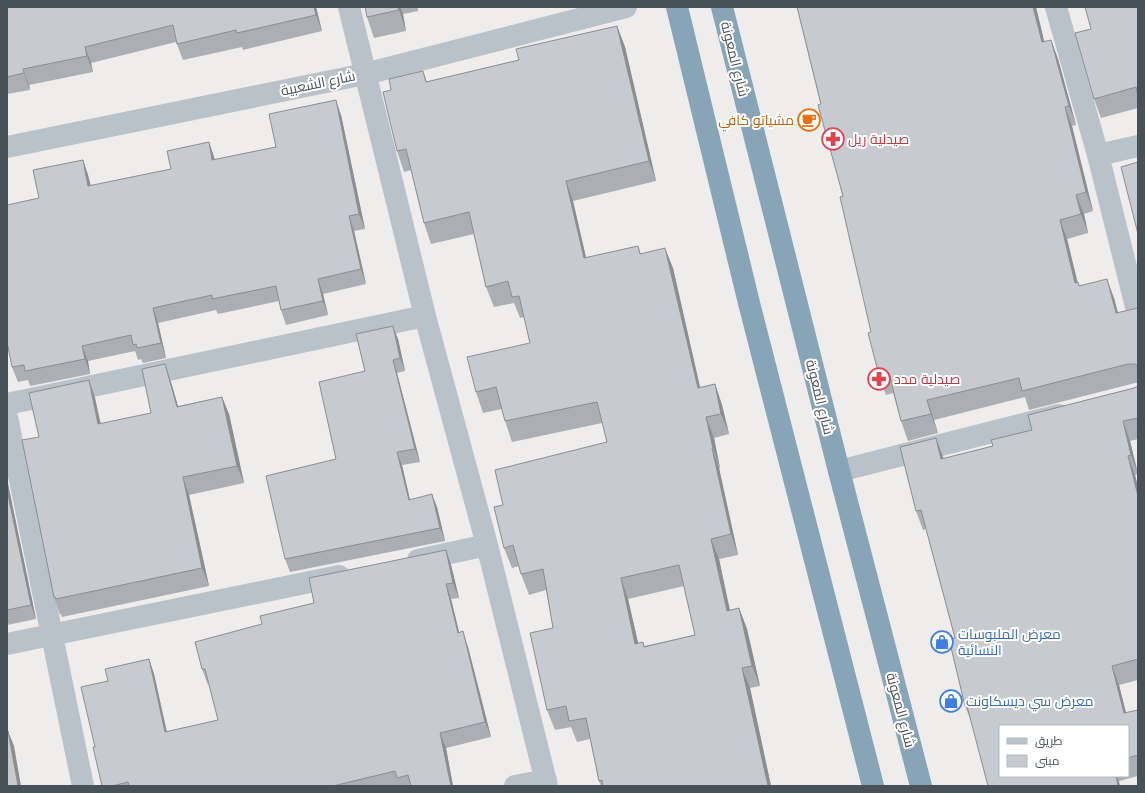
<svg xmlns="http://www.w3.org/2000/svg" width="1145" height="793" viewBox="0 0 1145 793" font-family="Poppins,Cairo,sans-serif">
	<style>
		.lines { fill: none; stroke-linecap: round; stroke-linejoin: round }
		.minor { stroke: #b9c2c8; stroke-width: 22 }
		.highway { stroke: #88a4b7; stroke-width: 22 }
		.wall { fill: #abaeb2; fill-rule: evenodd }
		.shaded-wall { fill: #8b8d91 }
		.building { fill: #c7cacf; stroke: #8b8d91; fill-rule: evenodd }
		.labels { text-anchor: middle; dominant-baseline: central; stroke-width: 4; stroke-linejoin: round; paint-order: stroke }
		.street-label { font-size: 14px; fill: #465158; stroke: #fff }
		.food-label { font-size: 14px; fill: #c56008; stroke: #fff; text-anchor: end }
		.health-label { font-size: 14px; fill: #be3a42; stroke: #fff; text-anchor: start }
		.shop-label { font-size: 14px; fill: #366cbe; stroke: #fff; text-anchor: start }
	</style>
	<rect width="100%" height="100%" fill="#efecec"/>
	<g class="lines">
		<path class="minor" d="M349,7L425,316L487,545L547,786
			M1056,7L1098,155L1138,315
			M7,147L365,74L626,7
			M1098,155L1138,146
			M7,404L425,316
			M7,417L83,786
			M839,471L1059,415
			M418,560L487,545
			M7,644L339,576
			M515,786L546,780"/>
		<path class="highway" d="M677,7L749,303L873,786
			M722,7L839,471L921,786"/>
	</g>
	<path class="wall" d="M7,7H316L322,31L243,50L242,47L183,60L176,42L91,63L93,72L29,85L30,90L7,94Z
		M365,7H418V11L403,14L406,31L374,38L367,17Z
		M797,7H1036L1044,42L1051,40L1058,59L1076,125L1072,126L1093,211L1084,214L1088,233L1067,239L1078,283L1080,286L1114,298L1118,313L1138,308V383H1135L1029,410L1025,397L934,420L938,433L908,441L901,421L893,393L886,395L879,375L871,332L843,196Z
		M1138,7V108L1101,118L1094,99L1091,29Z
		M617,26L625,47L656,181L573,201L586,258L638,246L641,254L673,268L700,388L715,384L722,405L729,434L714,438L720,468H719L738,555L719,559L730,610L739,608L747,629L760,686L750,688L771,786H601L599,781L590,739L577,742L571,727L555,730L547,710L553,628L546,590L529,595L521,574L519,566L512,568L504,548L503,505L607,442L602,423L512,442L505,421L502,409L483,413L476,392L530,343L524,317L520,318L514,303L494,307L486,287L474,234L431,244L424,223L411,170L404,172L397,151L391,90L423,71L427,82L519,60ZM684,586L695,635L644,646L638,643L628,599Z
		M341,115L365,229L354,231L366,284L323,294L328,315L286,325L281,310L279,301L218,314L216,310L158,323L166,358L143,363L141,359L138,360L135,351L88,361L90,374L30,386L28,380L18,382L12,367L39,198L83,160L88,175L91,186L171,169L209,142L215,160L276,147Z
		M398,339L405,371L397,373L420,462L402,465L410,500L437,507L445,541L290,572L285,559L336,459L365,371Z
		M89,380L95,398L101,424L151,413L171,382L178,406L222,397L229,414L244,483L189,495L209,586L62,617L61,614L60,615L54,597L39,437Z
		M1138,386V439L1130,441L1138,474L1135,475L1138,487V680L1119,685L1126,713L1138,710V776L1119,781L1120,786H988L973,726L965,706L949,639L955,638L926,529L923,530L916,511L900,447L936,438L943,459L993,446L991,440L1032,430L1028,415L1134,388ZM1000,726H1128V776H1000Z
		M7,479L36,619L7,625Z
		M446,550L451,565L459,598L451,599L459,632L468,647L491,737L446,748L453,786H102L95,747L108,681L149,659L154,674L167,732L218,720L209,684L208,685L202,669L262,624Z"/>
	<path class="shaded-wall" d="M314,7H316L322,31L316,15Z
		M398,7H400L403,14L406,31Z
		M1033,7H1036L1049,61L1042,42Z
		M617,26L625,47L656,181L649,161Z
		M1051,40L1058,59L1076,125L1069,106Z
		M85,47L91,63L93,72L87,56Z
		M23,69L29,85L30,90L24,73Z
		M336,100L341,115L365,229L359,214Z
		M1065,107L1072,126L1093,211L1086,192Z
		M209,142L214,157L218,175L212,160Z
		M83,160L88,175L94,201L88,186Z
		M566,181L573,201L591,279L584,258Z
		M1076,195L1084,214L1088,233L1081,214Z
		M349,216L354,231L366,284L361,269Z
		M1060,220L1067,239L1082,302L1075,283Z
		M665,248L673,268L705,409L698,388Z
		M318,279L323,294L328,315L323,301Z
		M1107,279L1114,298L1123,333L1116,313Z
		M153,308L158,323L166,358L161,343Z
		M393,326L398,339L405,371L400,358Z
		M82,346L88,361L90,374L85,359Z
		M393,360L397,373L420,462L415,449Z
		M165,364L171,382L183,424L177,407Z
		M89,380L95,398L104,442L98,424Z
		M715,384L722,405L729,434L721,414Z
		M222,397L229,414L244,483L237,466Z
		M927,400L934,420L938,433L931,414Z
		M706,417L714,438L720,468L713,448Z
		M1123,421L1130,441L1138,474L1131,455Z
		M936,438L943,457L948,478L941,459Z
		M712,448L719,468L738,555L731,534Z
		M397,452L402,465L413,513L409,500Z
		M1128,456L1135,475L1138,487V496Z
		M183,477L189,495L209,586L202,568Z
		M7,479L36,619L31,605L7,490Z
		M432,494L437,507L445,541L440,528Z
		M711,539L719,559L734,631L727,611Z
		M446,550L451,565L459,598L453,583Z
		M621,578L628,599L643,664L635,644Z
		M446,584L451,599L463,648L458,633Z
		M739,608L747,629L760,686L752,666Z
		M463,631L468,647L491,737L485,722Z
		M149,659L154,674L170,747L165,732Z
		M1112,666L1119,685L1131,733L1124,713Z
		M742,668L750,688L771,786H768Z
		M8,731L14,746L21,786H18Z
		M440,733L446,748L453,786H451Z
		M1116,776H1117L1120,786H1118Z"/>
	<path class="building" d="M7,7H314L316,15L237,33L236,30L177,44L173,25L85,47L87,56L23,69L24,73L7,77Z
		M365,7H398L399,10L367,17Z
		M797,7H1033L1042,42L1051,40L1069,106L1065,107L1086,192L1076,195L1081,214L1060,220L1075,283L1078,282L1079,286L1107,279L1116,313L1138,308V366L1135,364H1128L1022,391L1019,378L927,400L931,414L901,421L889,373L879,375L868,333L871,332L840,197L843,196L818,105L821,104Z
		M1085,7H1138V97L1136,87L1094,99L1075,33L1091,29Z
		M617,26L649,161L566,181L584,258L638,246L640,254L665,248L698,388L715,384L721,414L706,417L713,448H712L731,534L711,539L727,611L739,608L752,666L742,668L768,786H603L602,780L599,781L586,718L569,721L566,706L547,710L530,633L553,628L543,569L521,574L513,545L504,548L494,507L503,505L495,470L607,442L597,402L505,421L496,387L476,392L467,357L530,343L519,296L512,297L508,281L486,287L469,212L424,223L406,149L397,151L383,92L391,90L389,79L423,71L426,82L519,60L516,49ZM679,565L695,635L644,647L643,642L635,644L621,578Z
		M336,100L359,214L349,216L361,269L318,279L323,301L281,310L276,286L212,299V295L153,308L161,343L137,348L136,344L133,345L131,335L82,346L85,359L25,371L24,365L12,367L7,342V205L39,198L33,170L83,160L88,186L171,169L167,151L209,142L212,160L276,147L269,114Z
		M1138,162V234L1121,167Z
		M393,326L400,358L393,360L415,449L397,452L409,500L432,494L440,528L285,559L266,476L336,459L319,382L365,371L356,334Z
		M165,364L177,407L222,397L237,466L183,477L202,568L56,599L55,597H54L22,440L39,437L29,393L89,380L98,424L151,413L142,369Z
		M1138,386V418L1123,421L1131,455L1128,456L1138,496V659L1112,666L1124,713L1138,710V755L1128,758V726H1000V776H1116L1118,786H988L967,706H965L949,639L955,638L921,510L916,511L900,447L936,438L941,459L993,446L991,440L1032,430L1028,415L1134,388Z
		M7,490L31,605L7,610Z
		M446,550L453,583L446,584L458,633L463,631L485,722L440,733L451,786H411L408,775L397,778L395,771L333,786H129L128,782L112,786H102L93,747H95L81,687L108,681L105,669L149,659L165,732L218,720L205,669H202L195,642L262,624L260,616L314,603L309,578Z
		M7,731H8L18,786H7Z"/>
	<defs>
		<g id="cafe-ring" transform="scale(1.15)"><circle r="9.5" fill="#fff" stroke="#e8710a" stroke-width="1.5"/><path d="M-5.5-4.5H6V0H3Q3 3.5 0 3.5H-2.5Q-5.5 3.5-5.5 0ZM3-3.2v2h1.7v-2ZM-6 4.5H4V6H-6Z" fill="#e8710a"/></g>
		<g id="pharmacy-ring" transform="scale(1.15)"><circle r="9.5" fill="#fff" stroke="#e0444e" stroke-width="1.5"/><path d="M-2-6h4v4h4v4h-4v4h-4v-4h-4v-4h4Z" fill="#e0444e"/></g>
		<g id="shop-ring" transform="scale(1.15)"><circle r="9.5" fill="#fff" stroke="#3f7fe0" stroke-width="1.5"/><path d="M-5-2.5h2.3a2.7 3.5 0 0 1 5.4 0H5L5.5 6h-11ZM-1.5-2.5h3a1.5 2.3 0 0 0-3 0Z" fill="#3f7fe0"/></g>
	</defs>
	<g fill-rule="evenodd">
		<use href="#cafe-ring" x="809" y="120"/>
		<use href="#pharmacy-ring" x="833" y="139"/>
		<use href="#pharmacy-ring" x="879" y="379"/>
		<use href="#shop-ring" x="942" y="642"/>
		<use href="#shop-ring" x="951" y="701"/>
	</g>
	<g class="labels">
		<g class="street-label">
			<text transform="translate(735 59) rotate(76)">شارع المعونة</text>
			<text transform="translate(318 83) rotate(-12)">شارع الشعبية</text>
			<text transform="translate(820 397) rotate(76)">شارع المعونة</text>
			<text transform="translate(901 710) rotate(75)">شارع المعونة</text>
		</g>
		<g class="food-label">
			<text x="794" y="120">مشياتو كافي</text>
		</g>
		<g class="health-label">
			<text x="848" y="139">صيدلية ريل</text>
			<text x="894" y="379">صيدلية مدد</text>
		</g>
		<g class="shop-label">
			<text x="958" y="634">معرض الملبوسات<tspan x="958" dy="16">النسائية</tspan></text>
			<text x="966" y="701">معرض سي ديسكاونت</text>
		</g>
	</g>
	<rect width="1145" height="793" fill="none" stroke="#465158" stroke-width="16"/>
	<rect x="999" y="725" width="130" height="52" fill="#ffffff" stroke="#b5b9bc"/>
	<rect x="1007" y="738" width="20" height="6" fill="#b9c2c8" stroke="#b5b9bc"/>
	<text x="1035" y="745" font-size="12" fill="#465158">طريق</text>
	<rect x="1007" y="755" width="20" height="12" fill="#c7cacf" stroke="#b5b9bc"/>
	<text x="1035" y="765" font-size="12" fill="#465158">مبنى</text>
</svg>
